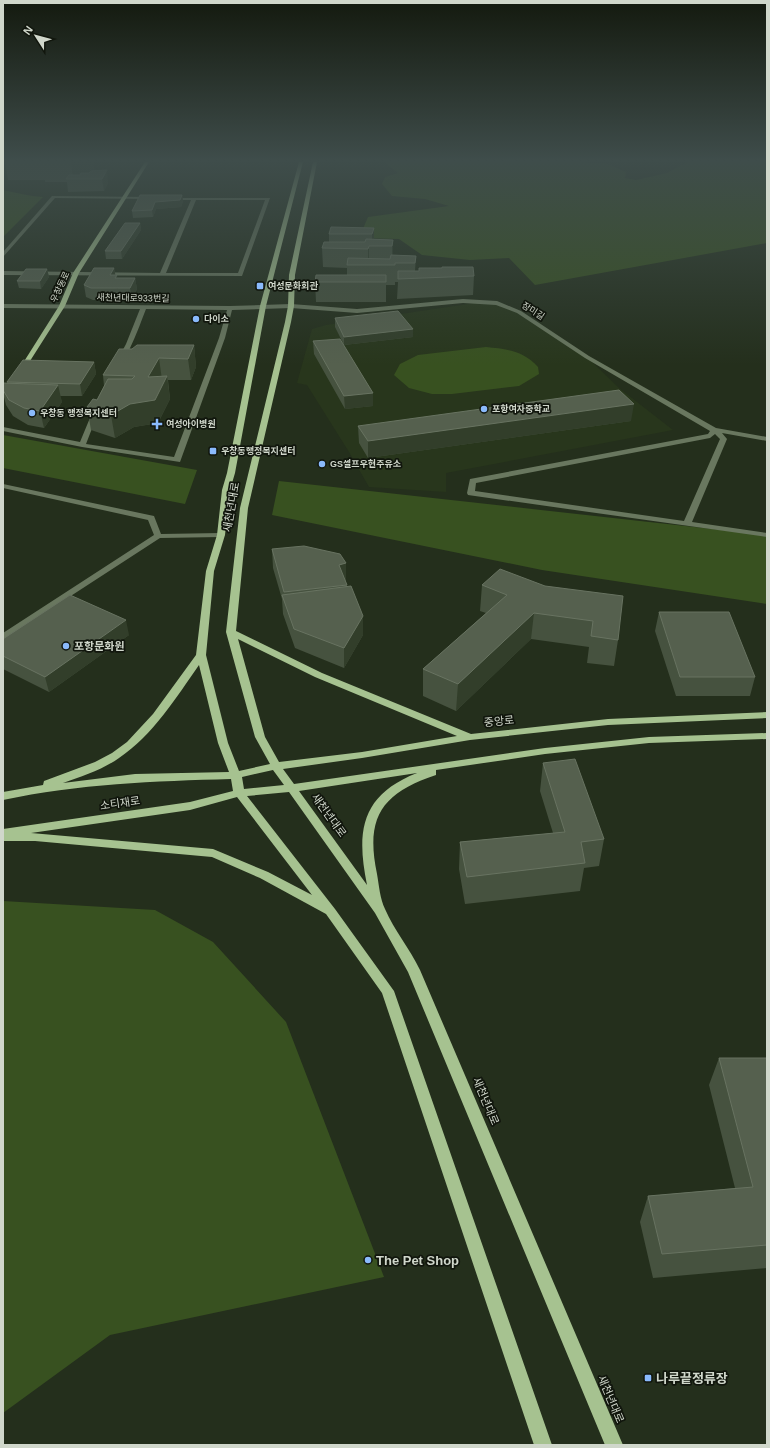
<svg xmlns="http://www.w3.org/2000/svg" width="770" height="1448" viewBox="0 0 770 1448" font-family="Arial,'Noto Sans KR',sans-serif">
	<style>
		.built { fill: #28361c }
		.green { fill: #385120 }
		.lines { fill: none; stroke-linecap: round; stroke-linejoin: round }
		.minor { fill: #69775f; fill-rule: evenodd }
		.major { fill: #a6c290; fill-rule: evenodd }
		.wall { fill: #46523f }
		.shaded-wall { fill: #323e2a }
		.building { fill: #55604e; stroke: #687361 }
		.poi-dot { fill: #8abafc; stroke: #11160d; stroke-width: 1.5 }
		.labels { text-anchor: middle; dominant-baseline: central; stroke-width: 3.5; stroke-linejoin: round; paint-order: stroke }
		.far-poi-label { font-size: 9px; font-weight: bold; fill: #d0d7cb; stroke: #11160d; text-anchor: start }
		.far-street-label { font-size: 9px; fill: #d0d7cb; stroke: #11160d }
		.street-label { font-size: 11px; fill: #d0d7cb; stroke: #11160d }
		.poi-label { font-size: 11px; font-weight: bold; fill: #d0d7cb; stroke: #11160d; text-anchor: start }
		.near-poi-label { font-size: 13px; font-weight: bold; fill: #d0d7cb; stroke: #11160d; text-anchor: start }
	</style>
	<rect width="100%" height="100%" fill="#242f1c"/>
	<path class="built" d="M475,303H497L519,312L587,357L619,388L673,430L446,473V492L369,487L349,452L307,385L297,383L312,329L326,325Z"/>
	<path class="green" d="M384,162H581L608,164L626,172L625,178L636,180L667,173L687,162H767V243L535,285L509,258L470,260L422,255L399,239L359,238L368,217L449,206L425,199L392,196L382,184L385,177L398,173Z
		M3,190C17,193 29,196 43,197L3,237Z
		M486,347C507,349 524,351 538,367L539,374L519,386L452,394H432L409,388L394,375L400,364L418,355Z
		M3,435L197,470L185,504L3,468Z
		M279,481L767,535V604L542,570L272,515Z
		M3,901L155,910L213,942L286,1022L384,1277L110,1335L3,1413Z"/>
	<g class="lines">
		<path class="minor" d="M52,196L151,197L153,198L151,199L55,198L3,257V252Z
			M169,198H270L242,276L3,275V271L160,273L191,200H167ZM196,200H265L238,273H166Z
			M463,299L497,301L521,311L589,356L716,428L767,437V441L722,433L727,439L692,522L767,533V537L468,495L467,493L470,479L708,434L710,431L585,358L517,313L496,305L463,303L357,313L291,308L232,310L225,338L180,462L82,447L3,431V427L80,442L92,413L95,411L98,413L86,444L174,457L219,338L227,310L146,309C142,319 128,359 120,363L117,361L126,344L140,309L3,308V304L230,306L291,304L357,309ZM715,434L720,439L684,521L475,491L476,483L710,438Z
			M3,484L154,516L161,534L221,533L225,535L221,537L160,538L3,640V633L154,535L148,520L3,488Z"/>
		<path class="major" d="M145,162H149L79,273L65,306L23,372H19L18,371L59,306L73,273Z
			M299,162H303L266,306L235,473L230,490L225,535L214,571L206,655L228,743L239,771L270,764L255,737L226,632L240,508L285,322L288,306L289,275L313,162H317L295,275L294,306L291,322L248,508L236,631L322,673L471,734L608,719L767,712V718L608,725L470,740L362,758L283,769L294,784L545,748L649,737L767,733V739L649,743L545,754L436,770V775C382,793 365,817 377,874C379,885 380,899 385,909C394,930 410,949 420,970L623,1445H605L408,972L375,913L289,792L247,796L335,909L394,991L552,1445H534L382,993L326,914L260,878L212,857L35,841H3V829L190,802L233,791L231,779C155,781 78,784 3,800V792L43,785L44,781L95,762L112,753L127,742L153,714L196,655L206,571L217,535L222,490L227,473L260,306ZM238,639L315,677L457,736L362,752L279,762L265,737ZM199,665L218,743L229,772L135,774L63,783C82,776 102,770 119,758C153,735 176,698 199,665ZM273,770L284,785L244,789L242,777ZM417,773C361,795 356,831 367,885L299,791ZM237,797L312,895L268,872L213,849L31,833L190,810Z"/>
	</g>
	<path class="wall" d="M5,162H99H93L94,171L108,183L104,191L68,192L67,182H45V180H8Z
		M182,195L183,201L181,207L156,209L153,217L133,218L132,211Z
		M140,223L141,230L122,259H106L105,251Z
		M374,228V239L393,240V255L416,256L415,271L474,276L473,295L397,299L398,282H395V285H386V302H316L315,282L347,275V268L323,267L322,248L329,242V234Z
		M114,268L115,275H117V278H135L137,289L132,300H93L86,297L84,285Z
		M47,269L49,277L41,289L19,288L17,281Z
		M335,318L413,329V337L344,345L335,327Z
		M313,341L373,393V406L345,409L314,354Z
		M194,345L196,367L191,380H168L170,399L158,423L134,427L115,438L91,430L87,407L97,400L104,386L103,375L132,349Z
		M94,362L96,374L82,396H60L62,402L44,428L28,425L13,416L6,405L3,393V383L7,384V382Z
		M631,421L368,458L359,443L358,426Z
		M272,549L346,563V582L363,635L344,668L295,648L283,614L282,599L273,568Z
		M482,585L545,586L618,640L614,666L587,663L589,647L531,639L456,711L423,696V669L486,613L480,611Z
		M659,612L755,677L750,696H676L655,631Z
		M129,635L49,692L3,669V639Z
		M543,763L604,839L599,866L584,868L580,891L465,904L459,869L460,842L553,833L540,791Z
		M719,1058H767V1268L653,1278L640,1222L648,1196L735,1188L709,1085Z"/>
	<path class="shaded-wall" d="M71,162H93V165L95,179H73Z
		M107,170L108,183L104,191L102,179Z
		M182,195L183,201L181,207L156,209L153,217L152,210L155,202Z
		M140,223L141,230L122,259L121,251Z
		M374,228V246H372V234Z
		M393,240V259L392,265V246Z
		M369,246V265H368V249Z
		M114,268L116,278L117,275L119,286L117,289L116,279L110,275Z
		M47,269L49,277L41,289L40,281Z
		M135,278L137,289L132,300L130,288Z
		M413,329V337L344,345V337Z
		M194,345L196,367L191,380L188,359Z
		M159,358L162,380L148,377Z
		M94,362L96,374L82,396L80,384Z
		M167,376L170,399L158,423L134,427L115,438L111,415Z
		M58,385L62,402L44,428L40,411Z
		M373,393V406L345,409L344,396Z
		M634,404L631,421L368,458V441Z
		M346,563V582L339,583V565Z
		M534,613L531,639L456,711L458,684Z
		M363,616V635L344,668V648Z
		M126,620L129,635L49,692L45,677Z"/>
	<path class="building" d="M107,170L102,179H66L69,175H80L81,173H89L91,171Z
		M140,195H182L180,200L155,202L152,210L132,211Z
		M125,223H140L121,251H105Z
		M331,227L374,228L372,234H329Z
		M366,239L393,240L392,246H369L368,249L322,248L324,242H365Z
		M391,255L416,256L415,263H395V265H347L348,258L390,259Z
		M442,267H473L474,276L398,279V271H419V268H442Z
		M94,268H114L110,275H117L115,278H135L130,288H91L84,285Z
		M26,269H47L40,281H17Z
		M316,275H386V282H315Z
		M398,311L413,329L344,337L335,318Z
		M340,339L373,393L344,396L313,341Z
		M137,345H194L188,359L159,358L148,377L167,376L155,400L130,404L111,415L87,407L93,399L97,400L108,379H132L135,376L103,375L119,349H132Z
		M23,360L94,362L80,384L7,382Z
		M3,383L58,385L40,411L24,408L9,400L3,390Z
		M619,390L634,404L368,441L358,426Z
		M304,546L340,554L346,563L339,565L347,585L284,592L272,549Z
		M500,569L545,586L623,596L618,640L591,636L593,621L534,613L458,684L423,669L507,595L482,585Z
		M351,586L363,616L344,648L294,629L282,595Z
		M70,595L126,620L45,677L3,656V639Z
		M659,612H729L755,677H680Z
		M575,759L604,839L581,842L585,863L467,877L460,842L565,832L543,763Z
		M719,1058H767V1245L662,1254L648,1196L753,1187Z"/>
	<linearGradient id="sky" x2="0" y2="1"><stop stop-color="#141a0f"/><stop offset="0.44" stop-color="#3f4d4b"/><stop offset="1" stop-color="#3f4d4b" stop-opacity="0"/></linearGradient>
	<rect width="770" height="365" fill="url(#sky)"/>
	<g class="poi-dot">
		<rect x="256" y="282" width="8" height="8" rx="2"/>
		<circle cx="196" cy="319" r="4"/>
		<circle cx="484" cy="409" r="4"/>
		<circle cx="32" cy="413" r="4"/>
		<path d="M155 418h4v4h4v4h-4v4h-4v-4h-4v-4h4z"/>
		<rect x="209" y="447" width="8" height="8" rx="2"/>
		<circle cx="322" cy="464" r="4"/>
		<circle cx="66" cy="646" r="4"/>
		<circle cx="368" cy="1260" r="4"/>
		<rect x="644" y="1374" width="8" height="8" rx="2"/>
	</g>
	<g class="labels">
		<g class="far-poi-label">
			<text x="268" y="286">여성문화회관</text>
			<text x="204" y="319">다이소</text>
			<text x="492" y="409">포항여자중학교</text>
			<text x="40" y="413">우창동 행정복지센터</text>
			<text x="166" y="424">여성아이병원</text>
			<text x="221" y="451">우창동행정복지센터</text>
			<text x="330" y="464">GS셀프우현주유소</text>
		</g>
		<g class="far-street-label">
			<text transform="translate(60 287) rotate(-65)">우창동로</text>
			<text transform="translate(133 298) rotate(1)">새천년대로933번길</text>
			<text transform="translate(533 311) rotate(32)">장미길</text>
		</g>
		<g class="street-label">
			<text transform="translate(231 507) rotate(-80)">새천년대로</text>
			<text transform="translate(499 721) rotate(-6)">중앙로</text>
			<text transform="translate(120 803) rotate(-8)">소티재로</text>
			<text transform="translate(329 815) rotate(54)">새천년대로</text>
			<text transform="translate(486 1101) rotate(67)">새천년대로</text>
			<text transform="translate(611 1399) rotate(67)">새천년대로</text>
		</g>
		<g class="poi-label">
			<text x="74" y="646">포항문화원</text>
		</g>
		<g class="near-poi-label">
			<text x="376" y="1260">The Pet Shop</text>
			<text x="656" y="1378">나루끝정류장</text>
		</g>
	</g>
	<rect width="770" height="1448" fill="none" stroke="#d0d7cb" stroke-width="8"/>
	<g transform="translate(36 36) rotate(306)" stroke="#11160d" stroke-width="3" paint-order="stroke">
	<path d="M0-3L7 15L0 10L-7 15Z" fill="#d0d7cb"/>
	<text y="-6" font-size="11" font-weight="bold" text-anchor="middle" fill="#d0d7cb">N</text>
	</g>
</svg>
